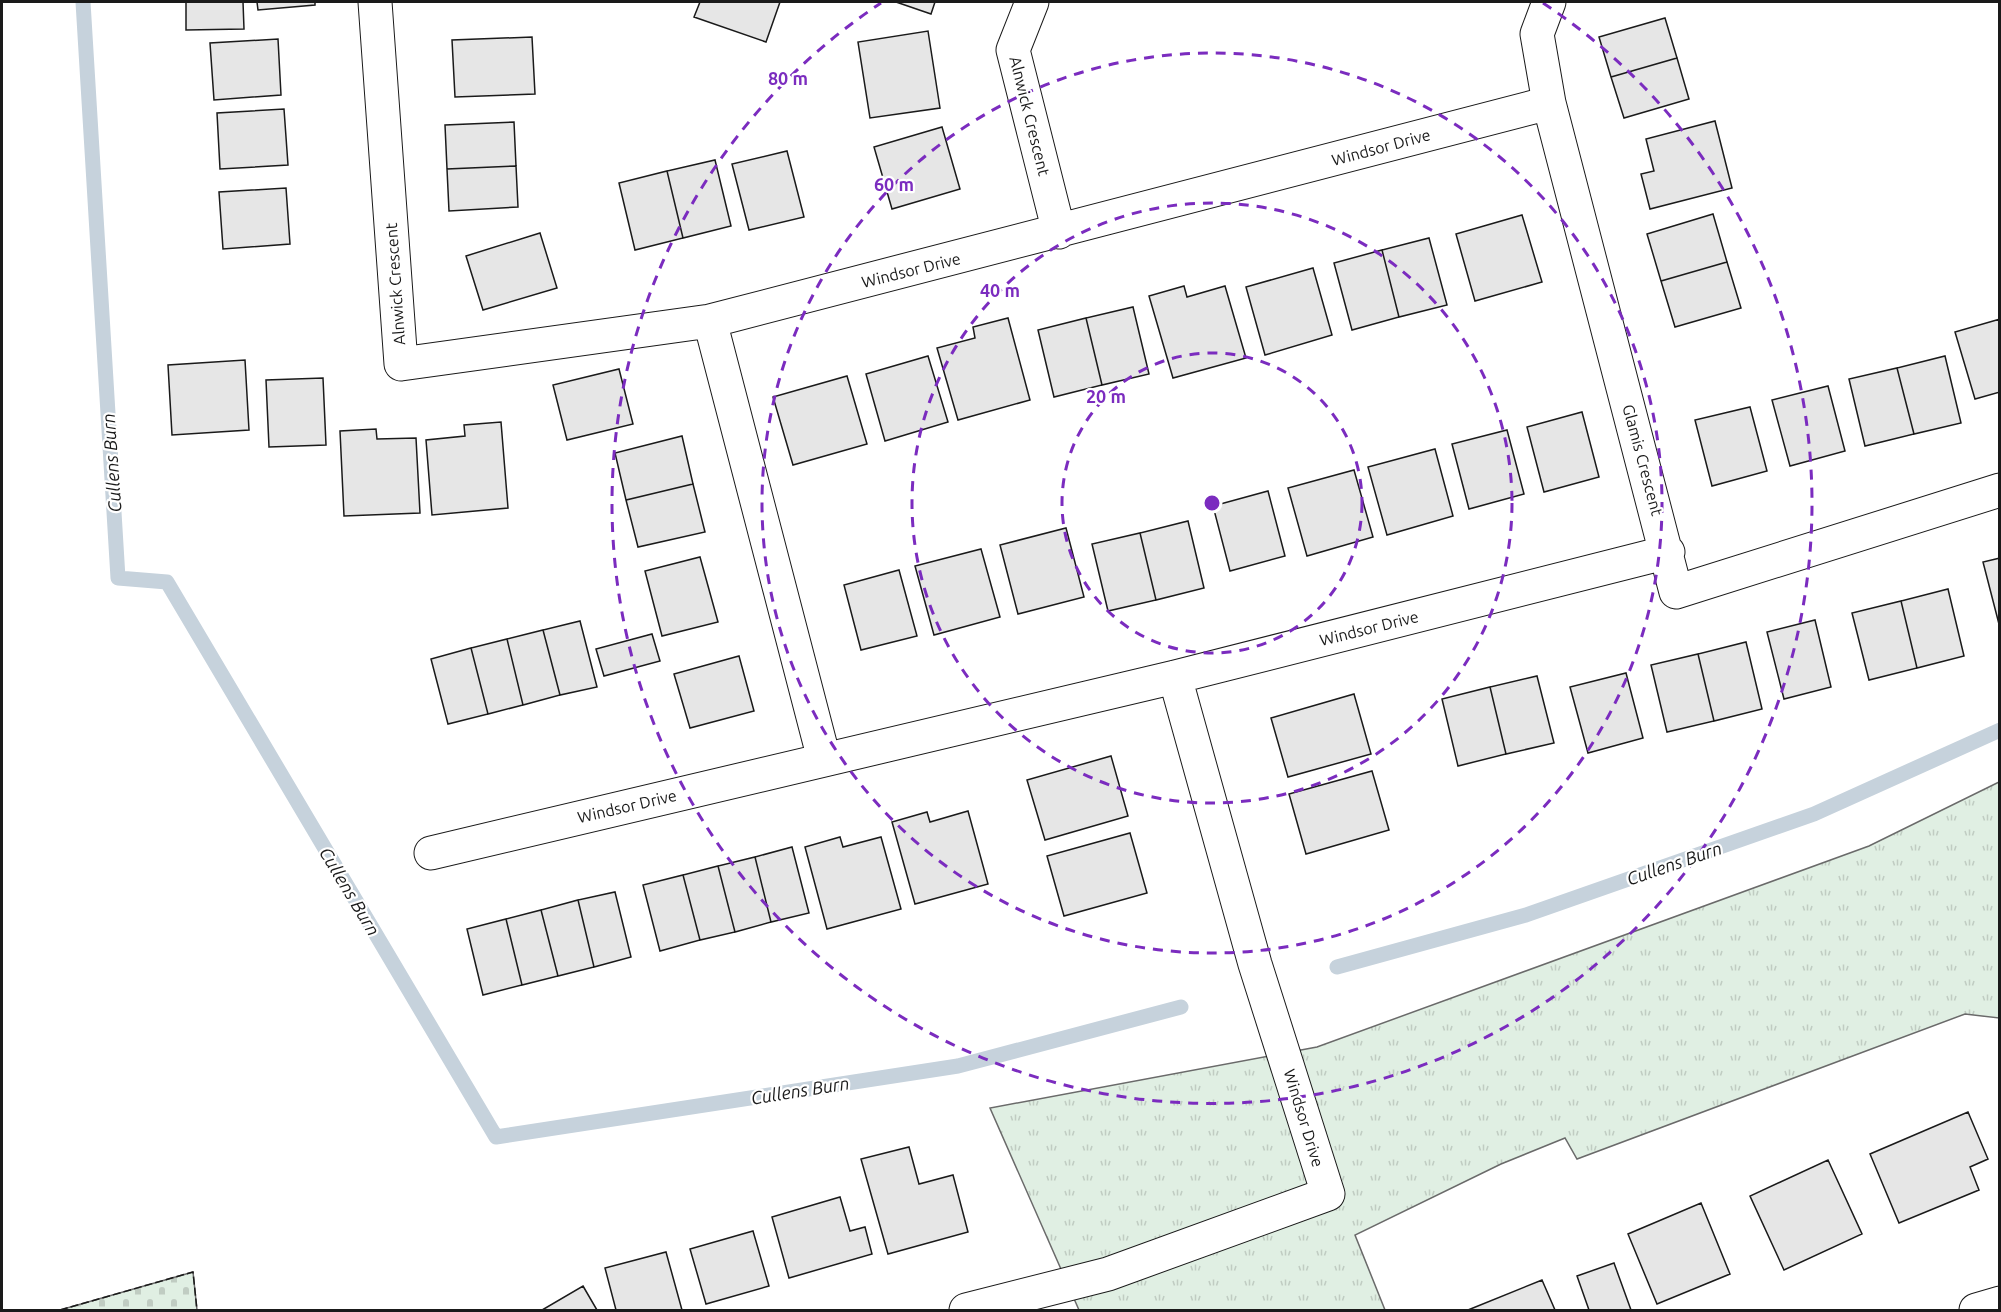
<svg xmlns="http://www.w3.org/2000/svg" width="2001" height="1312" viewBox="0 0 2001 1312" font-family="Ubuntu,sans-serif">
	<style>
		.cemetery { fill: url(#cemetery-stones); stroke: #6a6a6a; stroke-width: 1.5 }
		.park { fill: url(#park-tufts); stroke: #6a6a6a; stroke-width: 1.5 }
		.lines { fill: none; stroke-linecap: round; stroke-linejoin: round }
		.stream { stroke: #c6d2dc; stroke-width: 15 }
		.building { fill: #e6e6e6; stroke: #1a1a1a; stroke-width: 1.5 }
		.minor-casing { stroke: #1a1a1a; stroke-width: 35 }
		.minor { stroke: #fff; stroke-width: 33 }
		.fence { stroke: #1a1a1a; stroke-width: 1.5; stroke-dasharray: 8 3; stroke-linecap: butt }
		.ring { fill: none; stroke: #7b2cbf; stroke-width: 3; stroke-dasharray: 10 8 }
		.labels { text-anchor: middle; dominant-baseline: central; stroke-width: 4.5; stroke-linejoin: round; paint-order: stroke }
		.street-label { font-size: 16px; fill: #1a1a1a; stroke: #fff }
		.water-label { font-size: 18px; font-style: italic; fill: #1a1a1a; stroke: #fff }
		.centre { fill: #7b2cbf; stroke: #fff; stroke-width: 3 }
		.ring-label { font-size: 18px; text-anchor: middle; font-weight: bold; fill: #7b2cbf; stroke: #fff; stroke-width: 4.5; stroke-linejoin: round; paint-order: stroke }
	</style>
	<defs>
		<pattern id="cemetery-stones" width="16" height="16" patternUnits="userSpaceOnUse" patternTransform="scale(1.5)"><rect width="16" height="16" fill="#e0efe3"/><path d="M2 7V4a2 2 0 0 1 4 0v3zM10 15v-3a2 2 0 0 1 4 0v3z" fill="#c0ccc2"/></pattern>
		<pattern id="park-tufts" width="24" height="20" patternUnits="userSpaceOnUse" patternTransform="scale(1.5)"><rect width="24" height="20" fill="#e0efe3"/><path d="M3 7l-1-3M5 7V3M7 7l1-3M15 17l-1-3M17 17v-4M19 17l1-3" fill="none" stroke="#c0ccc2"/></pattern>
	</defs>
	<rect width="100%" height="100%" fill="#fff"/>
	<path class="cemetery" d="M193,1272L197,1310H60Z"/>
	<path class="park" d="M1999,782V1018L1965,1014L1577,1159L1565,1138L1501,1164L1355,1235L1385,1310H1079L990,1108L1317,1047L1869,846Z"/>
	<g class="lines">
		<path class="stream" d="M83,2L118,578L167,582L496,1137L958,1066L1181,1007
			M1337,967L1526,915L1814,814L2000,730"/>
	</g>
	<path class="building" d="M186,2H243L244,29L186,30Z
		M257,2H315V5L258,10Z
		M700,2H780L766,42L694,17Z
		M896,2H935L931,14Z
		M1665,18L1677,58L1611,77L1599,37Z
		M928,31L940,108L870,118L858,42Z
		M532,37L535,94L455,97L452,40Z
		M278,39L281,95L214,100L210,43Z
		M1677,58L1689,99L1624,118L1611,77Z
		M284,109L288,165L220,169L217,113Z
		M1715,121L1732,188L1650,209L1641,174L1654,171L1646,139Z
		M514,122L516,166L447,169L445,125Z
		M942,127L960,189L892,209L874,147Z
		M787,151L804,217L749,230L732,164Z
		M715,160L731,226L683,238L667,171Z
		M516,166L518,207L449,211L447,169Z
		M667,171L683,238L635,250L619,183Z
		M286,188L290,244L223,249L219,192Z
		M1713,214L1727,262L1661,281L1647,234Z
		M1522,215L1542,282L1475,301L1456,234Z
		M540,233L557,288L483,310L466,256Z
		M1429,238L1447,305L1399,317L1382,250Z
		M1382,250L1399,317L1352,330L1334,263Z
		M1727,262L1741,308L1675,327L1661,281Z
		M1313,268L1332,335L1265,355L1246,287Z
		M1184,286L1187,297L1225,286L1246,358L1173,378L1149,296Z
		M1133,307L1149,374L1102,385L1086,318Z
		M1008,318L1030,400L958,420L937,348L975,338L973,327Z
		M1086,318L1102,385L1054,397L1038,330Z
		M2000,319V392L1975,399L1955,332Z
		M928,356L948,422L885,441L866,374Z
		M1945,356L1961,423L1914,434L1897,368Z
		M245,360L249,430L172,435L168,365Z
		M1897,368L1914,434L1865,446L1849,379Z
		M619,369L633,424L567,440L553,385Z
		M847,376L867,444L793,465L773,397Z
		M323,378L326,445L269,447L266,380Z
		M1828,386L1845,451L1790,466L1772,400Z
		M1750,407L1767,471L1712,486L1695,420Z
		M1582,412L1599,477L1544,492L1527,427Z
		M501,422L508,508L432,515L426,440L465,436L464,425Z
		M376,429L377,439L416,438L420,513L344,516L340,431Z
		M1507,430L1524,494L1469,509L1452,444Z
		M682,436L693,484L626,500L615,453Z
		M1435,449L1453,516L1387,535L1368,467Z
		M1354,470L1373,537L1307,556L1288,488Z
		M693,484L705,532L638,547L626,500Z
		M1268,491L1285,556L1230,571L1213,506Z
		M1188,521L1204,588L1156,600L1140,533Z
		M1066,528L1084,597L1018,614L1000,545Z
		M1140,533L1156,600L1108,611L1092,544Z
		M981,549L1000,617L934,635L915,566Z
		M700,557L718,622L662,636L645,571Z
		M2000,558V628L1983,562Z
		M899,570L917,636L861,650L844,585Z
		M1948,589L1964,656L1917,668L1901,601Z
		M1901,601L1917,668L1869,680L1852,613Z
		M1815,620L1831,687L1784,699L1767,632Z
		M580,621L597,687L560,695L543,630Z
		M543,630L560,695L523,705L507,639Z
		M652,634L660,661L604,676L596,649Z
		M507,639L523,705L488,714L471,648Z
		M1746,642L1762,709L1714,721L1698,654Z
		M471,648L488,714L448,724L431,659Z
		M1698,654L1714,721L1667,732L1651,665Z
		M739,656L754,711L690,728L674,674Z
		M1626,673L1643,738L1588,753L1570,687Z
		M1537,676L1554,743L1506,754L1490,687Z
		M1490,687L1506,754L1458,766L1442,699Z
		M1354,694L1371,754L1288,777L1271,718Z
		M1111,756L1128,816L1045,840L1027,780Z
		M1372,771L1389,830L1306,854L1289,794Z
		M968,811L988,884L915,904L892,822L927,812L930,822Z
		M1130,833L1147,893L1064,916L1047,856Z
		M840,837L843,847L881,837L901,909L827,929L805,847Z
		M792,847L809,913L771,922L755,857Z
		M755,857L771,922L735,932L718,866Z
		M718,866L735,932L700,940L683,875Z
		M683,875L700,940L660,951L643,885Z
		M615,892L631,957L594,967L578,900Z
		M578,900L594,967L558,976L541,910Z
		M541,910L558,976L522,985L506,919Z
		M506,919L522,985L483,995L467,929Z
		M1968,1112L1988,1159L1970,1167L1979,1190L1899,1223L1870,1154Z
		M909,1147L919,1184L953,1175L968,1232L888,1254L861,1159Z
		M1828,1160L1862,1234L1784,1270L1750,1196Z
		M840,1197L850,1231L865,1227L872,1254L789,1278L772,1217Z
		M1701,1203L1730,1274L1657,1304L1628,1234Z
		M753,1231L769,1286L706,1304L690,1249Z
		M666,1252L682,1310H616L605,1268Z
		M1614,1263L1631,1310H1589L1577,1276Z
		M1542,1280L1555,1310H1468Z
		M583,1286L597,1310H542Z"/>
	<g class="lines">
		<g class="minor-casing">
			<path id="minor" d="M375,2L401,364L710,321L1549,103
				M1032,2L1013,50L1059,232
				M1549,2L1537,34L1549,103L1676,592L2000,490
				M710,321L824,759
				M431,853L1175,677L1668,552
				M966,1310L1108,1274L1328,1194L1255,964L1175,677
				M1976,1310L2000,1303"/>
		</g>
		<use href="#minor" class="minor"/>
		<path class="fence" d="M60,1310L193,1272L197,1310"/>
	</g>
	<g class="ring">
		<circle cx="1212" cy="503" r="150"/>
		<circle cx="1212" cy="503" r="300"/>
		<circle cx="1212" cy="503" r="450"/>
		<path d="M1543 3A600 600 0 1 1 881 3"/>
	</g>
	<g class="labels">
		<g class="street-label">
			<text transform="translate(1030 116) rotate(76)">Alnwick Crescent</text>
			<text transform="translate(1381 147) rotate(-15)">Windsor Drive</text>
			<text transform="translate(911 270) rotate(-14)">Windsor Drive</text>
			<text transform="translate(395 284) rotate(-94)">Alnwick Crescent</text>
			<text transform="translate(1643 460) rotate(75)">Glamis Crescent</text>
			<text transform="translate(1369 628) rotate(-14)">Windsor Drive</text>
			<text transform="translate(627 806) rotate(-13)">Windsor Drive</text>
			<text transform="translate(1304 1118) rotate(73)">Windsor Drive</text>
		</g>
		<g class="water-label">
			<text transform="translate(111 463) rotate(-94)">Cullens Burn</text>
			<text transform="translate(1674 863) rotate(-19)">Cullens Burn</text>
			<text transform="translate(350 891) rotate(59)">Cullens Burn</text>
			<text transform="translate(800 1090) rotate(-9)">Cullens Burn</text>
		</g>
	</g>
	<circle cx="1212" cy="503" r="9" class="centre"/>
	<g class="ring-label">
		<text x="788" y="85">80 m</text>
		<text x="894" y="191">60 m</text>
		<text x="1000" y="297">40 m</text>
		<text x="1106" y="403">20 m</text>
	</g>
	<rect width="2001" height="1312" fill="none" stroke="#1a1a1a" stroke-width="6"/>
</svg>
